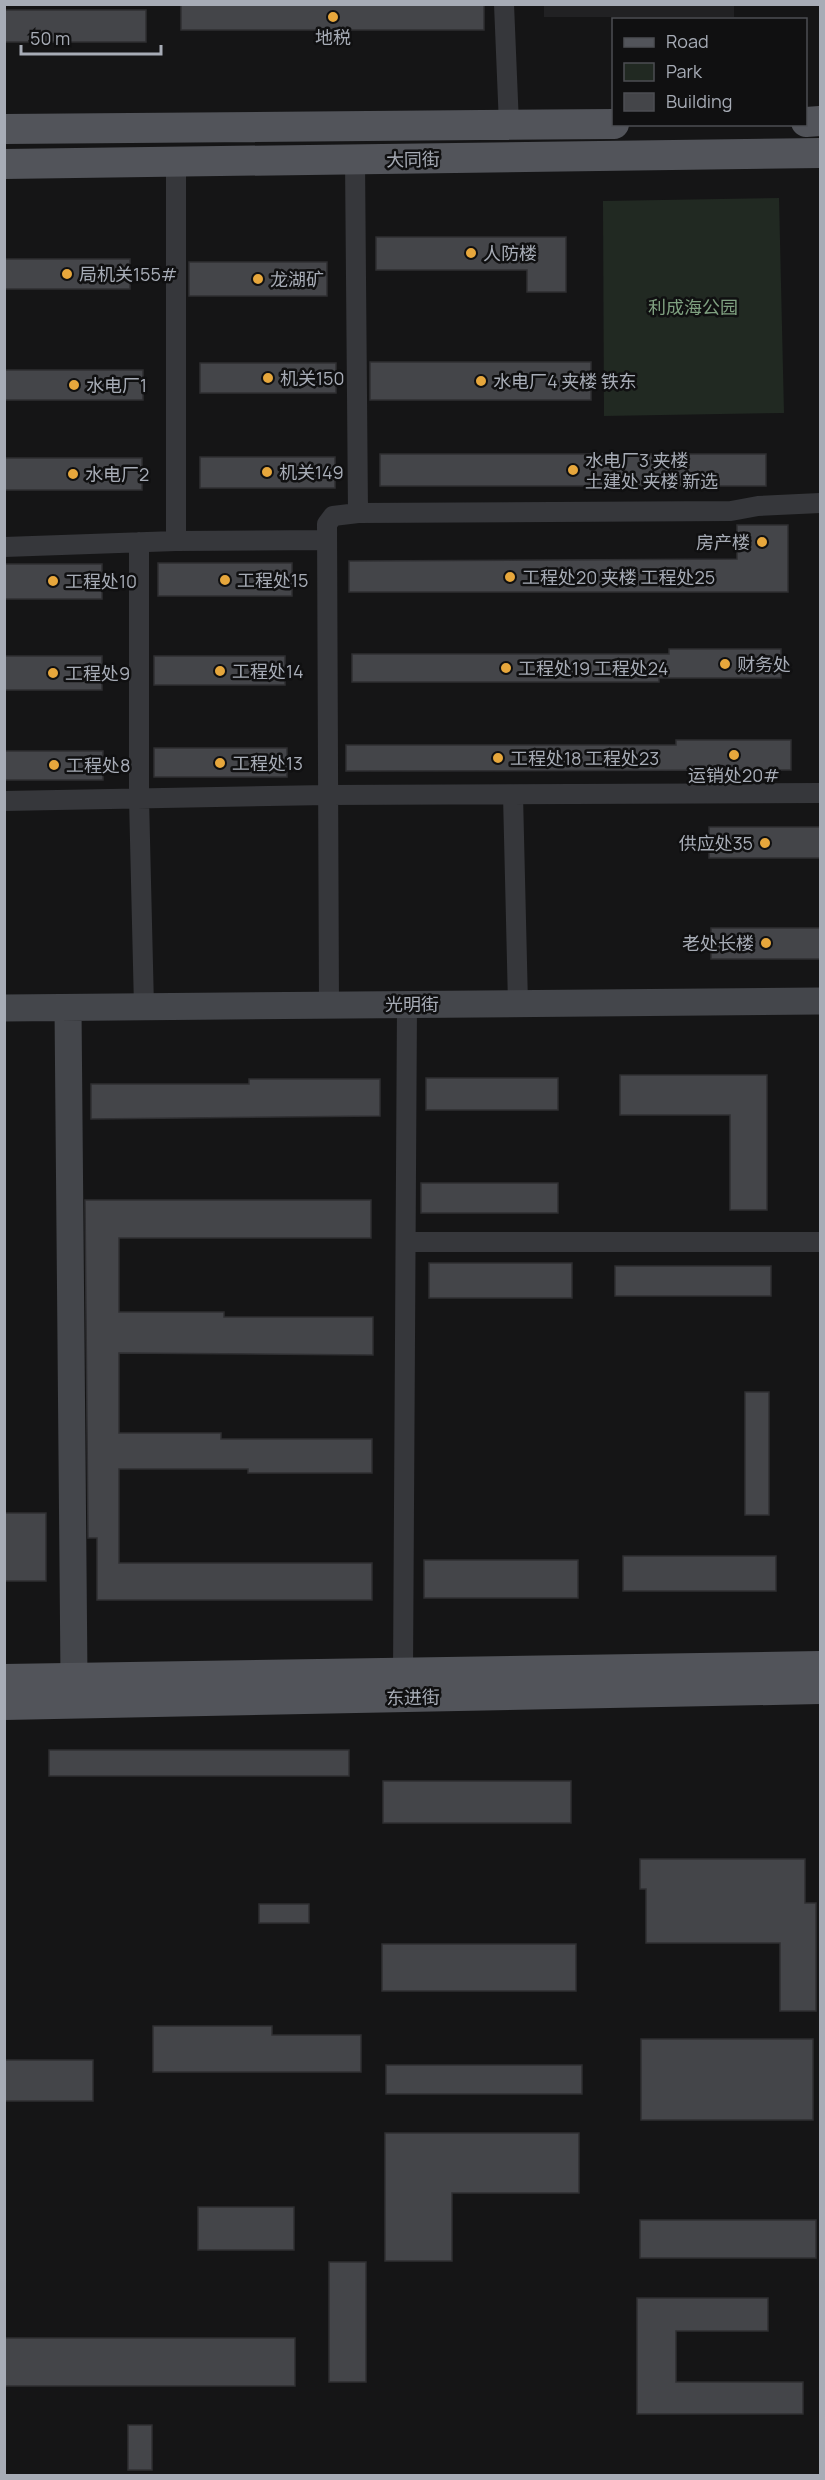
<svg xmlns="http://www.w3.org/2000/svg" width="825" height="2480" viewBox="0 0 825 2480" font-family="Manrope,'Noto Sans SC',sans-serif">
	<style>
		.built { fill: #212123 }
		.green { fill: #212922 }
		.building { fill: #444549; stroke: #2f2f32; stroke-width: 1.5 }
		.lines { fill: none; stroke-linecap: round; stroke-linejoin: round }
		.street { stroke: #36373b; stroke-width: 20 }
		.secondary { stroke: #44464b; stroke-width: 27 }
		.primary { stroke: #52545a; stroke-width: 30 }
		.poi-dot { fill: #e7a73c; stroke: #101011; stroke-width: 2 }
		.labels { text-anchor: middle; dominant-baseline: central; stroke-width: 5; stroke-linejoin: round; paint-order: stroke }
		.poi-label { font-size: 18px; fill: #a7acb6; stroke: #101011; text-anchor: start }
		.street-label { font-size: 18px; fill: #a7acb6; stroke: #101011 }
		.park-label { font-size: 18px; fill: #7fa080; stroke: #101011 }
	</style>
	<rect width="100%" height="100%" fill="#151516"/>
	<path class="built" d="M544,5H734V17H544Z"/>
	<path class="green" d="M779,198L784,413L604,416L603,201Z"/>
	<path class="building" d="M181,4H484V30H181Z
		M4,10H146V42H4Z
		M376,237H566V292H527V270H376Z
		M4,259H130V289H4Z
		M189,262H327V296H189Z
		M370,362H591V400H370Z
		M200,363H336V393H200Z
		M4,370H143V400H4Z
		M380,454H766V486H380Z
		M200,457H335V488H200Z
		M4,458H142V490H4Z
		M737,525H788V592H349V561L737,559Z
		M158,563H292V596H158Z
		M4,564H102V599H4Z
		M669,649H781V678H659V682H352V654H669Z
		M4,656H102V690H4Z
		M154,656H285V685H154Z
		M676,740H791V770L346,771V745H676Z
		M154,748H287V777H154Z
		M4,751H103V780H4Z
		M709,827H820V858H709Z
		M711,928H820V959H711Z
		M620,1075H767V1210H730V1115H620Z
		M426,1078H558V1110H426Z
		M249,1079H380V1116L91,1119V1084H249Z
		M421,1183H558V1213H421Z
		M85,1200H371V1238H119V1312H224V1317H373V1355L119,1353V1433H221V1439H372V1473H248V1469H119V1563H372V1600H97V1538H88Z
		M429,1263H572V1298H429Z
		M615,1266H771V1296H615Z
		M745,1392H769V1515H745Z
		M4,1513H46V1581H4Z
		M623,1556H776V1591H623Z
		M424,1560H578V1598H424Z
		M49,1750H349V1776H49Z
		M383,1781H571V1823H383Z
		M640,1859H805V1903H816V2011H780V1943H646V1889H640Z
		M259,1904H309V1923H259Z
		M382,1944H576V1991H382Z
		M153,2026H272V2035H361V2072H153Z
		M641,2039H813V2120H641Z
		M4,2060H93V2101H4Z
		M386,2065H582V2094H386Z
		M385,2133H579V2193H452V2261H385Z
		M198,2207H294V2250H198Z
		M640,2220H816V2258H640Z
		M329,2262H366V2382H329Z
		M637,2298H768V2331H676V2382H803V2414H637Z
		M4,2338H295V2386H4Z
		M128,2425H152V2470H128Z"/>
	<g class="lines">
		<path class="street" d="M504,4L509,125
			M176,160V541
			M355,160L358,513
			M139,542V798L144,1007
			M4,547L176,541L327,540
			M513,795L518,1004
			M4,801L327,795L820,793
			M329,1005L327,524L333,516L358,513L731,511L758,506L820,503
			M406,1242H820
			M403,1673L407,1005"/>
		<path class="secondary" d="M4,1008L820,1001
			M68,1008L74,1678"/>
		<path class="primary" d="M806,122L820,121
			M4,129L614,124
			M4,164L820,153
			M4,1679L820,1666
			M4,1705L820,1689"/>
	</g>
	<g class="poi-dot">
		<circle cx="333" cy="17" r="6"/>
		<circle cx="471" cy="253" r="6"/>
		<circle cx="67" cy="274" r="6"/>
		<circle cx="258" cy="279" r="6"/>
		<circle cx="268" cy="378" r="6"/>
		<circle cx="481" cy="381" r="6"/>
		<circle cx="74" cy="385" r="6"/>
		<circle cx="573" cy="470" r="6"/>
		<circle cx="267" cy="472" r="6"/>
		<circle cx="73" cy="474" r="6"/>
		<circle cx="762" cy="542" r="6"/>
		<circle cx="510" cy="577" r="6"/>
		<circle cx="225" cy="580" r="6"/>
		<circle cx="53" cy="581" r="6"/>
		<circle cx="725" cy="664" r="6"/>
		<circle cx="506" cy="668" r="6"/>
		<circle cx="220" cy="671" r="6"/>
		<circle cx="53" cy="673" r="6"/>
		<circle cx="734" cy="755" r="6"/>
		<circle cx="498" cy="758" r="6"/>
		<circle cx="220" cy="763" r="6"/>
		<circle cx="54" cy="765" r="6"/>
		<circle cx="765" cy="843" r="6"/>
		<circle cx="766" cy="943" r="6"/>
	</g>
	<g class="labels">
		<g class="poi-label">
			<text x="333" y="37" text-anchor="middle">地税</text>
			<text x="483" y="253">人防楼</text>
			<text x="79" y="274">局机关155#</text>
			<text x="270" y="279">龙湖矿</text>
			<text x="280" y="378">机关150</text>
			<text x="493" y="381">水电厂4 夹楼 铁东</text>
			<text x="86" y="385">水电厂1</text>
			<text x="585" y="460">水电厂3 夹楼<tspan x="585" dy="21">土建处 夹楼 新选</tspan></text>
			<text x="279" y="472">机关149</text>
			<text x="85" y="474">水电厂2</text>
			<text x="750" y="542" text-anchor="end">房产楼</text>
			<text x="522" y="577">工程处20 夹楼 工程处25</text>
			<text x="237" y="580">工程处15</text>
			<text x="65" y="581">工程处10</text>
			<text x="737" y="664">财务处</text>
			<text x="518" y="668">工程处19 工程处24</text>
			<text x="232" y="671">工程处14</text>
			<text x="65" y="673">工程处9</text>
			<text x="510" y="758">工程处18 工程处23</text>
			<text x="232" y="763">工程处13</text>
			<text x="66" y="765">工程处8</text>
			<text x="734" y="775" text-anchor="middle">运销处20#</text>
			<text x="753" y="843" text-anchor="end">供应处35</text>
			<text x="754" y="943" text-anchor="end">老处长楼</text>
		</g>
		<g class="street-label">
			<text transform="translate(413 159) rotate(-1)">大同街</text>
			<text x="412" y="1004">光明街</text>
			<text transform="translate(413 1697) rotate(-1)">东进街</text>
		</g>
		<g class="park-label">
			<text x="693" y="307">利成海公园</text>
		</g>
	</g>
	<rect width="825" height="2480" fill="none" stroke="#a7acb6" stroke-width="12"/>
	<rect x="612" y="18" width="195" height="108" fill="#101011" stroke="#4c4e53" stroke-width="1.5"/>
	<rect x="624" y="38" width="30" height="9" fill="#52545a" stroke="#4c4e53" stroke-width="1.5"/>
	<text x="666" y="48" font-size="18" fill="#a7acb6">Road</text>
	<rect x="624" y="63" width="30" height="18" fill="#212922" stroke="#4c4e53" stroke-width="1.5"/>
	<text x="666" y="78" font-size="18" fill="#a7acb6">Park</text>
	<rect x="624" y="93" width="30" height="18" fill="#444549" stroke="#4c4e53" stroke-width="1.5"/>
	<text x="666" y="108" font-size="18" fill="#a7acb6">Building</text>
	<path d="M21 45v9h140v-9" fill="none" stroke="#a7acb6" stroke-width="3"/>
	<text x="30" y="45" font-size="18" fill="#a7acb6" stroke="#101011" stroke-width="4.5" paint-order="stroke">50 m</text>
</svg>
